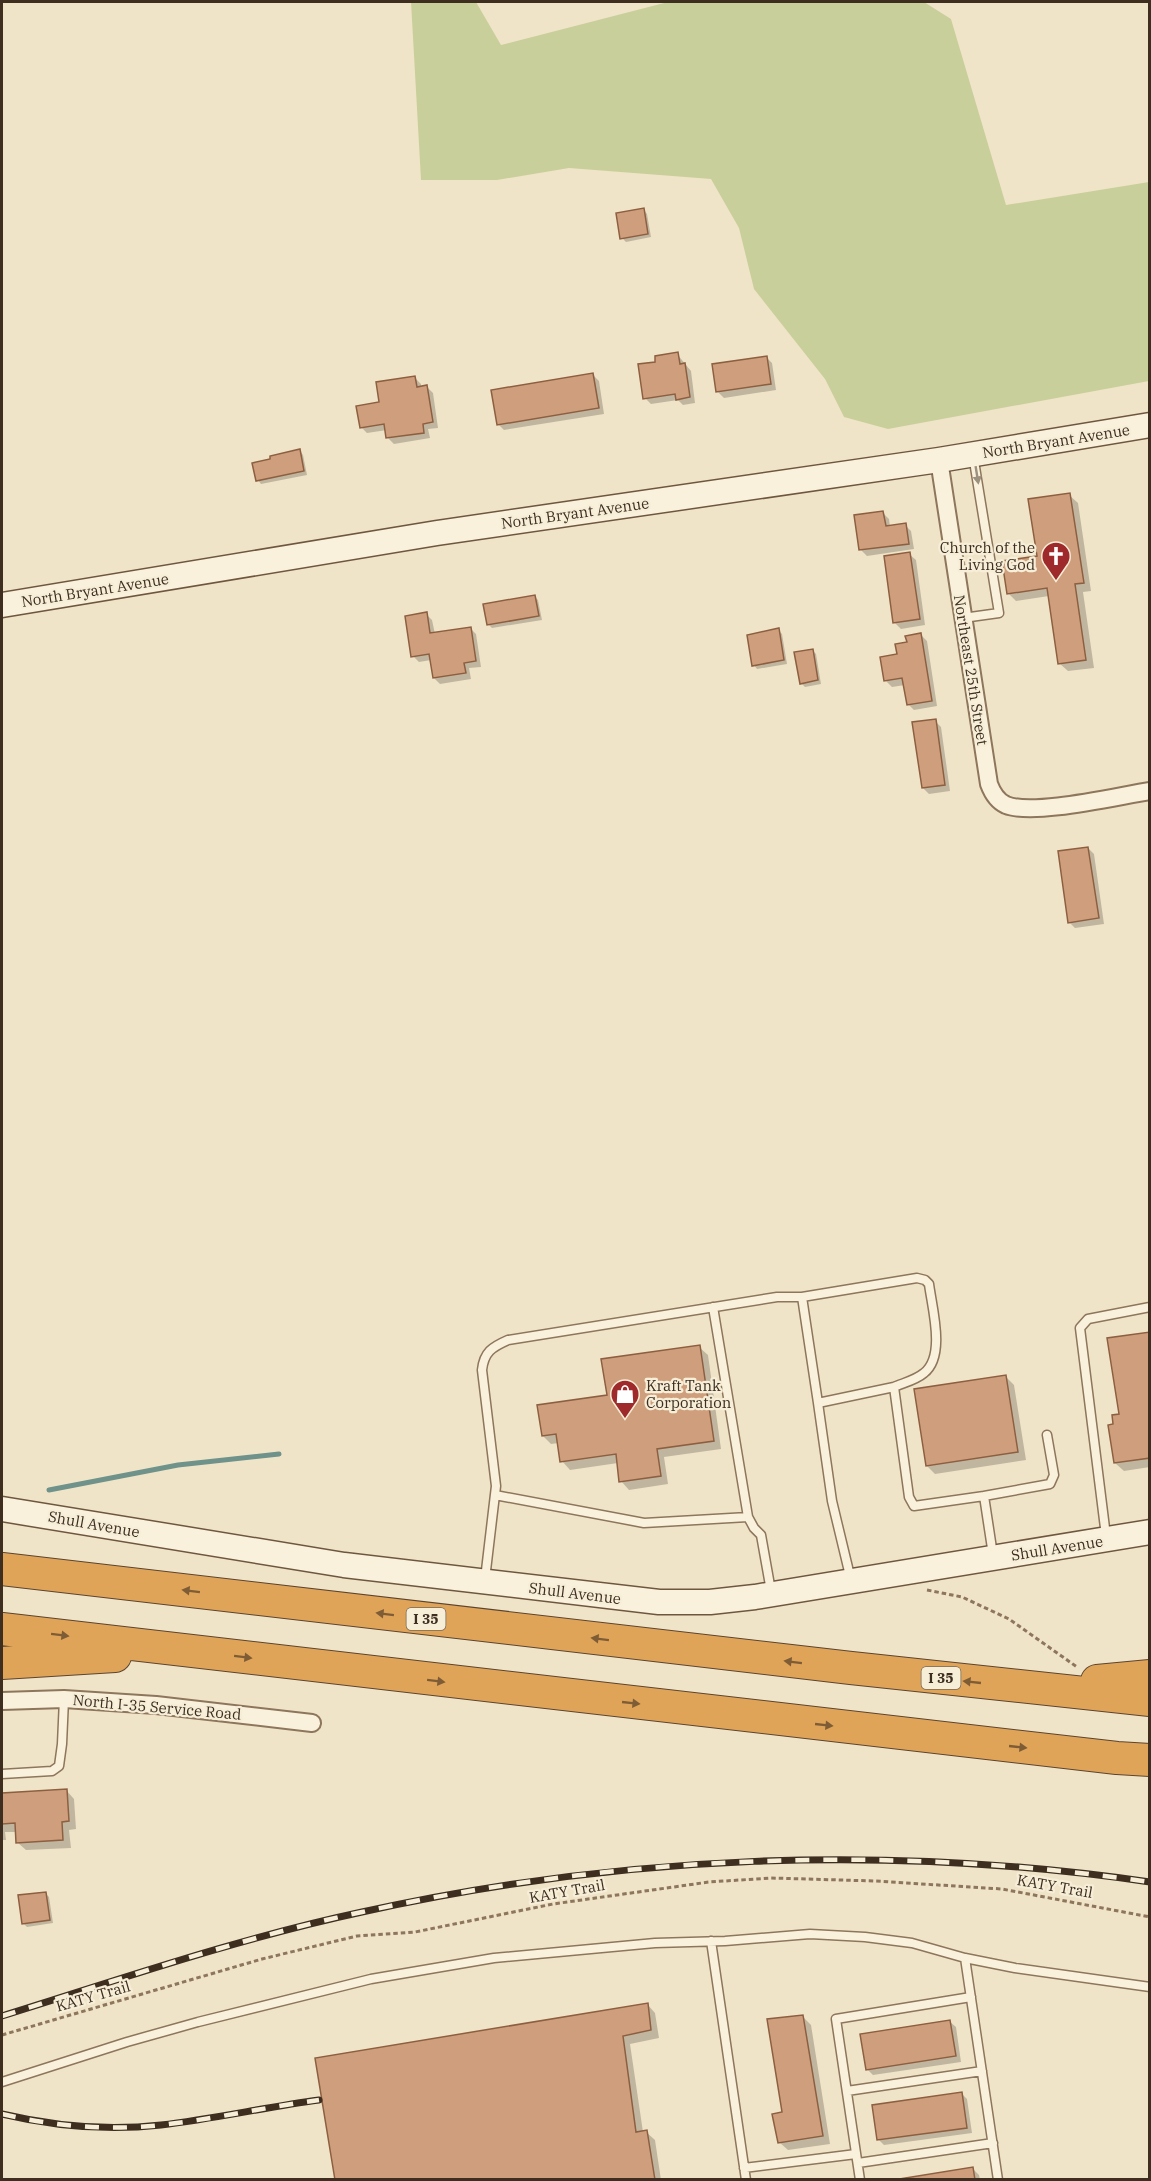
<svg xmlns="http://www.w3.org/2000/svg" width="1151" height="2181" viewBox="0 0 1151 2181" font-family="'IBM Plex Serif',serif">
	<style>
		.green { fill: #c9cf9b }
		.shadow { fill: #0003 }
		.lines { fill: none; stroke-linecap: round; stroke-linejoin: round }
		.stream { stroke: #6f938a; stroke-width: 5 }
		.building { fill: #cf9f7d; stroke: #8d5f41; stroke-width: 1.5 }
		.lane-casing { stroke: #8d765c; stroke-width: 11 }
		.street-casing { stroke: #8d765c; stroke-width: 20 }
		.secondary-casing { stroke: #6f573f; stroke-width: 27 }
		.highway-casing { stroke: #5b4430; stroke-width: 34 }
		.path { stroke: #8d765c; stroke-width: 3; stroke-dasharray: 4.5 3; stroke-linecap: butt }
		.lane { stroke: #faf1dc; stroke-width: 8 }
		.street { stroke: #faf1dc; stroke-width: 16 }
		.secondary { stroke: #faf1dc; stroke-width: 24 }
		.highway { stroke: #e0a458; stroke-width: 32 }
		.rail-casing { stroke: #3d2e20; stroke-width: 7 }
		.rail { stroke: #f7eed8; stroke-width: 4.5; stroke-dasharray: 14; stroke-linecap: butt }
		.oneway { fill: #9c907e }
		.oneway2 { fill: #7e5d36 }
		.labels { text-anchor: middle; dominant-baseline: central; stroke-width: 4.5; stroke-linejoin: round; paint-order: stroke }
		.shield { fill: #f7eed8; stroke: #756857; stroke-width: 1.5 }
		.shield-label { font-size: 14px; font-weight: bold; fill: #3d2e20 }
		.street-label { font-size: 15px; fill: #3d2e20; stroke: #f7eed8 }
		.poi-label { font-size: 15px; fill: #3d2e20; stroke: #f7eed8; text-anchor: end }
	</style>
	<rect width="100%" height="100%" fill="#f0e4c8"/>
	<path class="green" d="M411,2H476L501,45L668,2H924L951,19L1006,205L1149,182V381L888,429L844,417L825,379L754,289L739,228L711,179L569,168L497,180H421Z"/>
	<path class="shadow" d="M644,210L647,214L651,237L626,242L622,238Z
		M677,354L691,371L695,403L683,405L678,400L651,404L645,398L657,363Z
		M766,357L772,363L776,390L724,398L718,392Z
		M593,375L599,381L604,414L504,430L498,424Z
		M415,378L421,384V388L427,387L433,393L438,428L428,429L430,438L394,444L388,438L387,430L367,433L361,427L381,404Z
		M300,451L303,455L307,475L261,484L258,480Z
		M1069,495L1078,503L1091,591L1083,592L1094,668L1068,671L1059,663L1049,596L1016,601L1008,593L1039,557Z
		M883,513L889,519L890,527L905,525L911,531L914,549L867,556L861,550Z
		M909,554L916,560L925,625L901,629L895,623Z
		M535,597L538,600L542,620L492,628L488,624Z
		M426,614L432,620L435,634L470,628L476,634L481,667L469,668L471,679L440,684L434,678L431,660L419,662L413,656Z
		M778,630L782,634L787,664L757,669L754,665Z
		M921,635L927,641L937,706L914,710L908,704L905,685L892,687L886,681L898,656Z
		M812,650L816,654L821,684L805,687L801,683Z
		M935,721L941,727L950,791L929,794L923,788Z
		M1088,848L1094,854L1104,924L1075,928L1069,922Z
		M1150,1333V1467L1124,1471L1115,1463V1425L1121,1415Z
		M699,1347L708,1355L721,1449L664,1457L668,1484L629,1490L621,1481L618,1463L570,1470L562,1461L559,1443L551,1444L543,1436L608,1396Z
		M1006,1377L1014,1385L1026,1460L935,1474L927,1466Z
		M66,1790L74,1799L76,1829L69,1830L71,1848L26,1850L17,1842V1832H5L6,1840H2V1794Z
		M45,1893L49,1897L53,1923L27,1927L23,1923Z
		M647,2004L655,2013L659,2038L630,2044L643,2132H646L655,2140L661,2180H336Z
		M803,2017L811,2025L830,2144L788,2150L779,2142Z
		M949,2021L956,2027L961,2062L873,2075L867,2069Z
		M961,2093L967,2099L972,2133L884,2145L878,2139Z
		M973,2169L979,2175L980,2180H903Z"/>
	<g class="lines">
		<path class="stream" d="M49,1490L178,1465L279,1454"/>
	</g>
	<path class="building" d="M644,208L648,234L620,239L616,213Z
		M678,352L680,364L685,363L690,397L676,400L675,394L643,399L638,364L655,362V356Z
		M767,356L771,384L716,392L712,364Z
		M593,373L599,408L497,425L491,390Z
		M415,376L417,387L427,385L433,422L423,424L424,433L386,438L384,424L360,428L356,406L379,402L376,382Z
		M300,449L304,471L256,481L252,463L270,459V456Z
		M1070,493L1084,583L1075,584L1086,660L1058,664L1047,588L1007,594L1002,561L1037,556L1028,499Z
		M883,511L886,526L906,523L909,544L859,550L854,515Z
		M910,552L920,619L893,623L884,556Z
		M535,595L539,616L487,625L483,604Z
		M427,612L430,633L471,627L476,661L464,663L466,673L433,678L429,654L411,657L405,616Z
		M779,628L784,660L752,666L747,635Z
		M921,633L932,701L907,705L902,678L884,681L880,657L897,654L895,644L907,642L905,636Z
		M813,649L818,680L800,684L794,652Z
		M936,719L945,785L922,788L912,722Z
		M1088,847L1099,918L1068,923L1058,851Z
		M1150,1332V1458L1114,1463L1108,1425L1113,1424L1112,1415L1119,1414L1107,1338Z
		M700,1345L714,1441L657,1449L661,1476L619,1482L616,1454L560,1462L556,1434L542,1436L537,1405L607,1395L601,1359Z
		M1006,1375L1018,1452L926,1466L914,1389Z
		M67,1789L69,1821L62,1822L63,1840L16,1843L15,1823L2,1824V1793Z
		M46,1892L50,1920L22,1924L18,1895Z
		M648,2003L651,2030L623,2036L636,2132L647,2130L655,2180H335L315,2058Z
		M803,2015L823,2136L778,2143L772,2114L782,2112L767,2019Z
		M950,2020L956,2056L866,2070L860,2034Z
		M962,2092L967,2128L877,2140L872,2105Z
		M973,2167L975,2180H893Z"/>
	<g class="lines">
		<g class="lane-casing">
			<path id="lane" d="M963,618L999,613L973,455
				M802,1297L917,1278L925,1280L929,1284C932,1308 946,1356 924,1373C916,1380 903,1383 894,1387
				M713,1307L748,1517L754,1528L761,1535L771,1591
				M495,1495L644,1523L748,1517
				M984,1496L1050,1484L1054,1475L1047,1435
				M1106,1536L1080,1328L1088,1319L1150,1307
				M485,1579L496,1486L482,1370C484,1352 492,1347 508,1340L777,1297H802L818,1403
				M851,1580L832,1501L818,1403L894,1387L909,1497L914,1506L984,1496L993,1555
				M2,1774L52,1771L59,1766L62,1744L64,1699
				M711,1941L746,2180
				M965,1958L998,2180
				M2,2082L127,2042L198,2022L371,1979L494,1958L655,1943L725,1941L810,1934L865,1937L912,1943L965,1958L1015,1968L1150,1987
				M847,2091L982,2071
				M858,2163L993,2143
				M744,2168L856,2154
				M860,2180L836,2019L971,1997"/>
		</g>
		<g class="street-casing">
			<path id="street" d="M939,460L989,784C992,792 997,801 1006,805C1034,816 1117,796 1150,791
				M2,1701L64,1699L156,1705L312,1723"/>
		</g>
		<g class="secondary-casing">
			<path id="secondary" d="M2,605L437,533L939,460L1150,425
				M2,1509L344,1565L659,1602H710L755,1597L1150,1532"/>
		</g>
		<g class="highway-casing">
			<path id="highway" d="M2,1569L851,1668L1150,1700
				M2,1629L1117,1758L1150,1760
				M2,1663L115,1656
				M1097,1681L1150,1676"/>
		</g>
		<path class="path" d="M927,1590L962,1597L1009,1619L1077,1667
			M2,2035L262,1959L357,1936L415,1932L553,1904L709,1882L771,1878L875,1881L1002,1889L1150,1917"/>
		<use href="#lane" class="lane"/>
		<use href="#street" class="street"/>
		<use href="#secondary" class="secondary"/>
		<use href="#highway" class="highway"/>
		<g class="rail-casing">
			<path id="rail" d="M2,2016C121,1979 240,1938 362,1912C620,1855 888,1844 1150,1882
				M2,2114C53,2126 108,2131 161,2125C214,2119 266,2107 319,2100"/>
		</g>
		<use href="#rail" class="rail"/>
	</g>
	<defs><path id="oneway-solid" d="M-6-.8H1V-3.2L6.5 0L1 3.2V.8H-6Z" transform="scale(1.5)"/></defs>
	<use class="oneway" href="#oneway-solid" transform="translate(977 475) rotate(81)"/>
	<g class="oneway2">
		<use href="#oneway-solid" transform="translate(191 1591) rotate(-173)"/>
		<use href="#oneway-solid" transform="translate(385 1614) rotate(-173)"/>
		<use href="#oneway-solid" transform="translate(60 1635) rotate(7)"/>
		<use href="#oneway-solid" transform="translate(600 1639) rotate(-173)"/>
		<use href="#oneway-solid" transform="translate(243 1657) rotate(7)"/>
		<use href="#oneway-solid" transform="translate(793 1662) rotate(-173)"/>
		<use href="#oneway-solid" transform="translate(436 1681) rotate(7)"/>
		<use href="#oneway-solid" transform="translate(972 1682) rotate(-174)"/>
		<use href="#oneway-solid" transform="translate(631 1703) rotate(6)"/>
		<use href="#oneway-solid" transform="translate(824 1725) rotate(6)"/>
		<use href="#oneway-solid" transform="translate(1018 1747) rotate(6)"/>
	</g>
	<defs>
		<g id="church-pin" transform="scale(1.5)"><path d="M0 17L-7.5 6A9.5 9.5 0 1 1 7.5 6Z" fill="#9e2a2b" stroke="#f7eed8"/><path d="M-1.2-6h2.4v3.5h3.3v2.4h-3.3V6h-2.4V-.1h-3.3v-2.4h3.3Z" fill="#fff"/></g>
		<g id="shop-pin" transform="scale(1.5)"><path d="M0 17L-7.5 6A9.5 9.5 0 1 1 7.5 6Z" fill="#9e2a2b" stroke="#f7eed8"/><path d="M-5-2.5h2.3a2.7 3.5 0 0 1 5.4 0H5L5.5 6h-11ZM-1.5-2.5h3a1.5 2.3 0 0 0-3 0Z" fill="#fff"/></g>
	</defs>
	<g fill-rule="evenodd">
		<use href="#church-pin" x="1056" y="556"/>
		<use href="#shop-pin" x="625" y="1394"/>
	</g>
	<g class="labels">
		<g class="shield">
			<rect x="406.5" y="1608" width="39" height="22" rx="4.5"/>
			<rect x="921.5" y="1667" width="39" height="22" rx="4.5"/>
		</g>
		<g class="shield-label">
			<text x="426" y="1619">I 35</text>
			<text x="941" y="1678">I 35</text>
		</g>
		<g class="street-label">
			<text transform="translate(1056 441) rotate(-9)">North Bryant Avenue</text>
			<text transform="translate(575 513) rotate(-8)">North Bryant Avenue</text>
			<text transform="translate(95 590) rotate(-9)">North Bryant Avenue</text>
			<text transform="translate(971 670) rotate(81)">Northeast 25th Street</text>
			<text transform="translate(94 1524) rotate(10)">Shull Avenue</text>
			<text transform="translate(1057 1548) rotate(-9)">Shull Avenue</text>
			<text transform="translate(575 1593) rotate(7)">Shull Avenue</text>
			<text transform="translate(157 1707) rotate(5)">North I-35 Service Road</text>
			<text transform="translate(1055 1886) rotate(10)">KATY Trail</text>
			<text transform="translate(567 1891) rotate(-10)">KATY Trail</text>
			<text transform="translate(93 1996) rotate(-16)">KATY Trail</text>
		</g>
		<g class="poi-label">
			<text x="1035" y="547">Church of the<tspan x="1035" dy="17">Living God</tspan></text>
			<text x="646" y="1385" text-anchor="start">Kraft Tank<tspan x="646" dy="17">Corporation</tspan></text>
		</g>
	</g>
	<rect width="1151" height="2181" fill="none" stroke="#3d2e20" stroke-width="6"/>
</svg>
